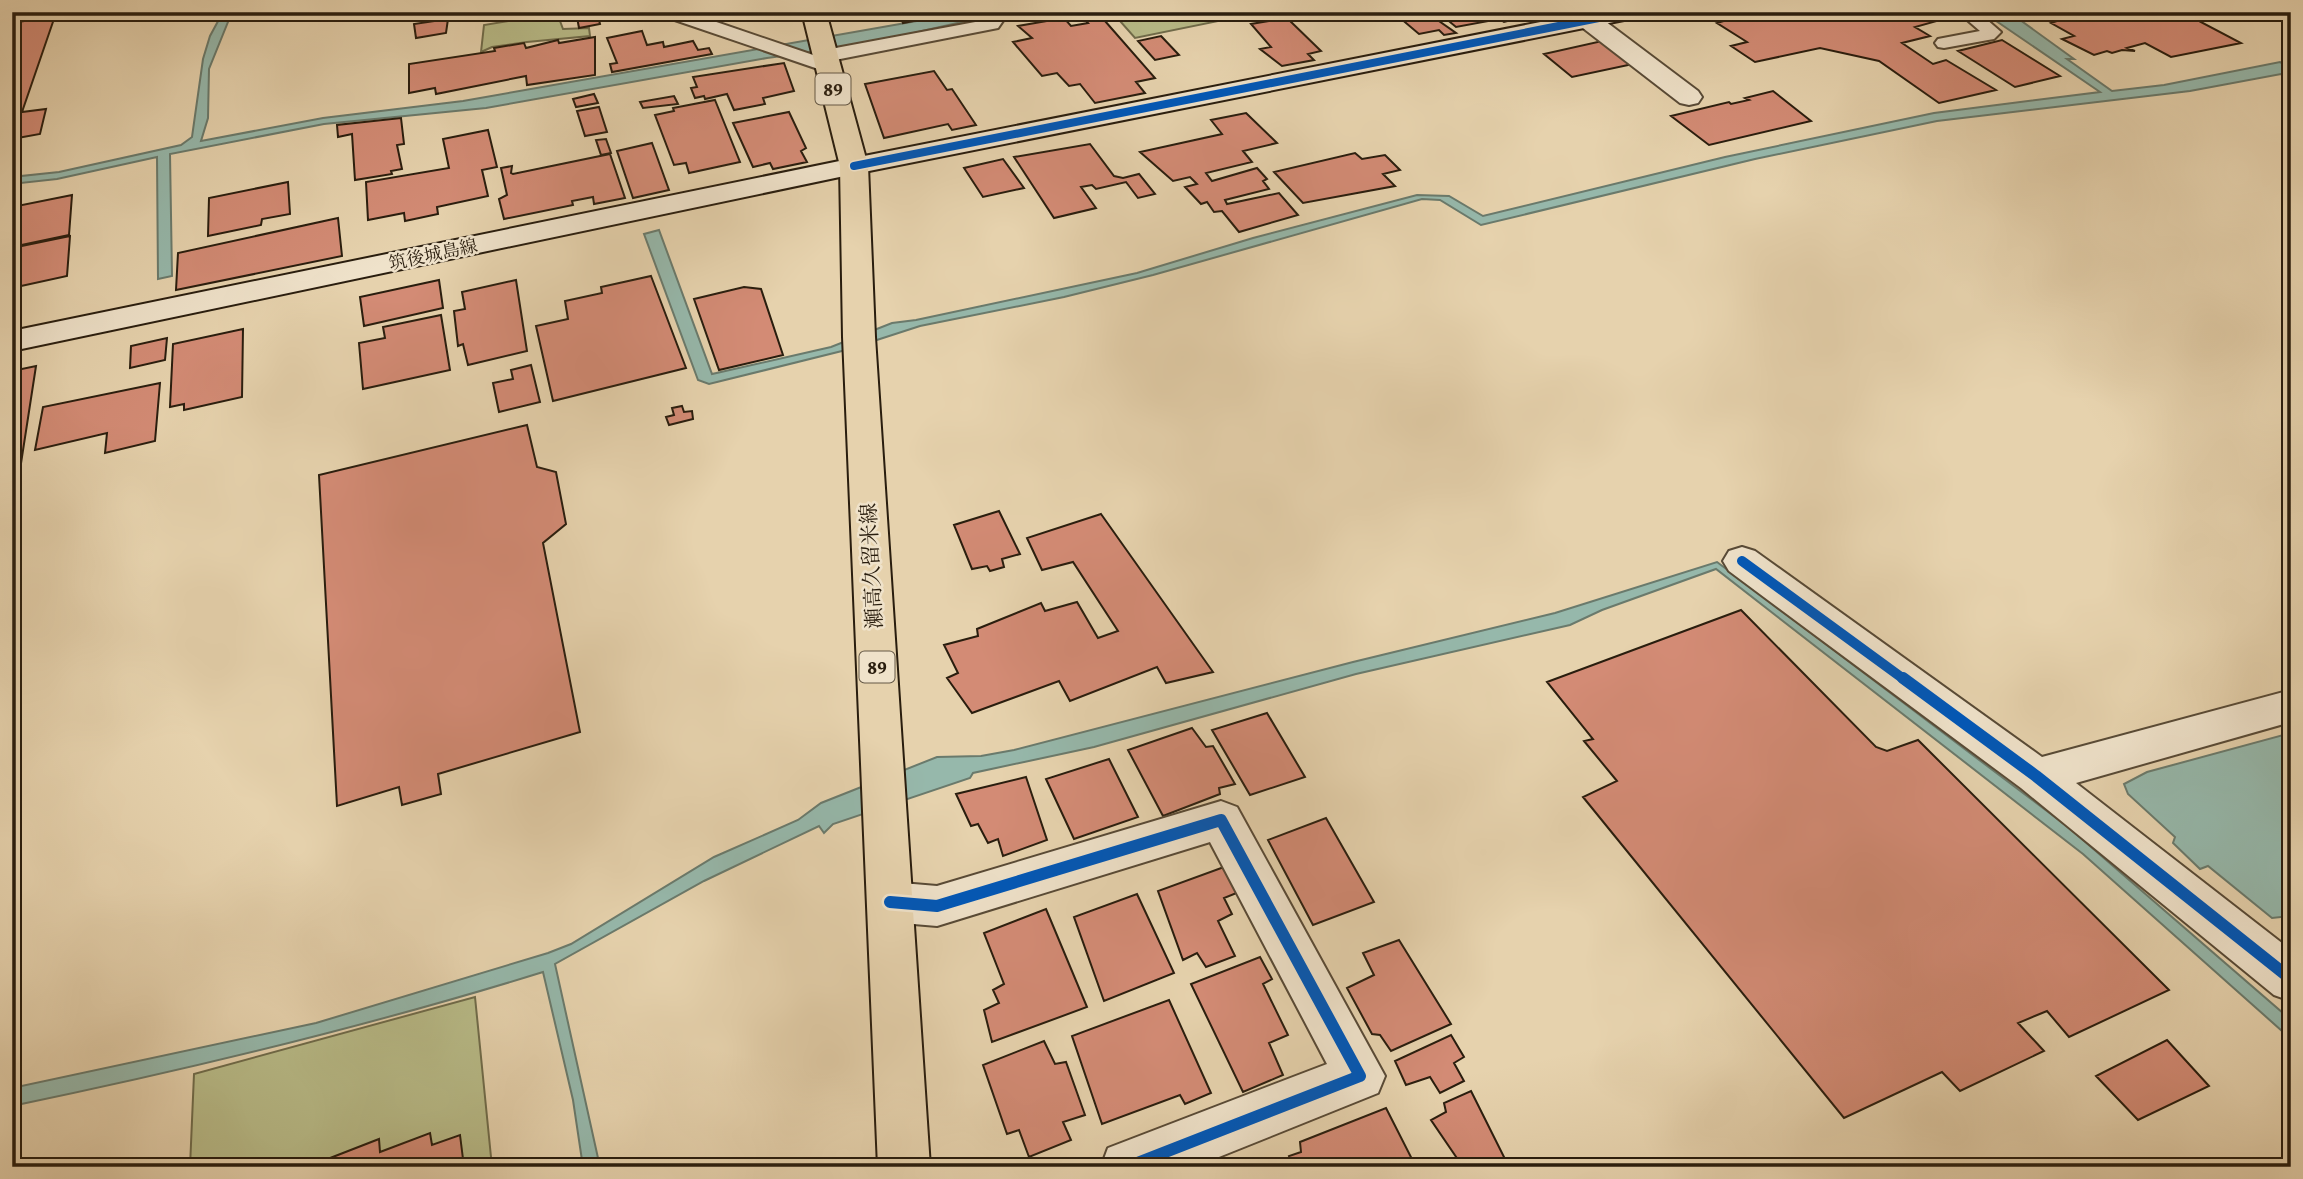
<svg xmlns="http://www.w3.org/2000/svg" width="2303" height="1179" viewBox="0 0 2303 1179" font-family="'Gentium Book Plus','Noto Serif JP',serif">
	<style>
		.green { fill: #b8bb88; stroke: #706c4b; stroke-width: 2 }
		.water { fill: #96b8ab; stroke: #6a7a6c; stroke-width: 2 }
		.building { fill: #d38b75; stroke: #291d0e; stroke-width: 2 }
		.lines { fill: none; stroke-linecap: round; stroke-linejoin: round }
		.lane-casing { stroke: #584a36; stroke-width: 4 }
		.street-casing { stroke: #584a36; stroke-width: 4 }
		.secondary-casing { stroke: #291d0e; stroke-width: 4 }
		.primary-casing { stroke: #291d0e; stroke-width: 4 }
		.lane { fill: #efe2ca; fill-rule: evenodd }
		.street { fill: #efe2ca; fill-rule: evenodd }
		.secondary { fill: #efe2ca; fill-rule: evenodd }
		.primary { fill: #e6d2ad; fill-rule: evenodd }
		.cycleway-far2-casing { stroke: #efe2ca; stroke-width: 11 }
		.cycleway-far1-casing { stroke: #efe2ca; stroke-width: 14 }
		.cycleway-casing { stroke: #efe2ca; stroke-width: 17 }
		.cycleway-far2 { stroke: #0057b8; stroke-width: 8 }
		.cycleway-far1 { stroke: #0057b8; stroke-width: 10 }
		.cycleway { stroke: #0057b8; stroke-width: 12 }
		.labels { text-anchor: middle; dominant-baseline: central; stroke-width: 5; stroke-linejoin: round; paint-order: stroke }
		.far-street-label { font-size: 18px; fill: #291d0e; stroke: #efe2ca }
		.shield { fill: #efe2ca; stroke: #645846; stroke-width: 2 }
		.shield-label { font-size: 19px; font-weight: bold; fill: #291d0e }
		.street-label { font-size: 21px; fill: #291d0e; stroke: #efe2ca }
	</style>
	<rect width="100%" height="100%" fill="#e6d2ad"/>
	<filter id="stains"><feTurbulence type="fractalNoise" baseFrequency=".00286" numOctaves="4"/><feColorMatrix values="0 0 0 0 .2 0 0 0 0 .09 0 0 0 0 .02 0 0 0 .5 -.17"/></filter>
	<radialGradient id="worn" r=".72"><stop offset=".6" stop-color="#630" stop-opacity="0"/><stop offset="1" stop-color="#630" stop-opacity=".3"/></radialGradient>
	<path class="green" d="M1112,12H1239L1243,16L1135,38Z
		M557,13L563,29L589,28L590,36L527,42L492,47L481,52L484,25Z
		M475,997L492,1167H190L194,1074Z"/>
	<path class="water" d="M223,12H232L209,69L208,118L201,141L323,118L463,101L968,12H1006L856,46L767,58L486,108L324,124L170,154L172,276L158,279L157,157L57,179L12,184V177L59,172L181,145L192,137L203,59L210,36Z
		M1983,12H2009L2074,59H2067L2112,91L2164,85L2280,62L2291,68V78L2281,74L2190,91L1937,121L1755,159L1481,225L1440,200L1422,199L1153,275L1064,297L920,326L846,350L709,384L698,380L644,234L659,230L712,374L831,347L892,323L916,320L1137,273L1253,238L1417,195L1449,196L1483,216L1725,157L1934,113L2100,92Z
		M1717,562L2068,827L2291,1020V1039L2083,854L1716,569L1602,610L1570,625L1356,674L1094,747L973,773L970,778L833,824L824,833L819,826L704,881L555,964L600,1167H583L573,1100L543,972C369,1026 191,1069 12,1106V1088L316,1023L548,953L571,944L714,857L798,820L821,803L937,757L981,756L1014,750L1353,662L1555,613Z
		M2291,733V916L2272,918L2208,866L2200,869L2173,843L2175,837L2128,794L2124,784L2147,772Z"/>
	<path class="building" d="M576,12H597L600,24L579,28Z
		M899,12H959L903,23Z
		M1393,12H1426L1456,33L1444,35L1439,30L1419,34Z
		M1438,12H1527L1531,15L1504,22L1499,19L1456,27Z
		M1751,12H1933L1944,19L1915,27L1930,36L1902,43L1933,64L1946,60L1996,90L1939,103L1879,61L1820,48L1755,62L1731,46L1747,42L1717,23L1724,21L1721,19Z
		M2065,12H2182L2241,43L2171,57L2145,43L2127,48L2135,51L2122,50L2112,53L2107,51L2094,55L2062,39L2074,36L2051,23L2057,21L2049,16Z
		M1098,13L1155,78L1136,82L1145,93L1095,103L1080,84L1069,86L1057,73L1042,76L1013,42L1032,38L1018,26L1064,18L1071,26L1088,23L1081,16Z
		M55,16L22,112L46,109L40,134L12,139V23Z
		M1287,18L1321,51L1308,54L1314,60L1282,66L1260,49L1271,47L1251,24Z
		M448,19L446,33L416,38L414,24Z
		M642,31L647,45L663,42L664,47L693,41L698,50L709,48L712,54L612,72L610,64L617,63L607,38Z
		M1161,36L1179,55L1155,60L1138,41Z
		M595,37V75L527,85L526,76L436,94L435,88L409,93V64L495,51L494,48L524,43L526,48L558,40L559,43Z
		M2002,40L2060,76L2015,87L1958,51Z
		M1602,41L1633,64L1572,77L1544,54Z
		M784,63L794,91L763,98L765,104L734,110L727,94L705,99L704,96L695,98L691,88L697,87L693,77Z
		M934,71L947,90L952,89L976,125L952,130L948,124L884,138L865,84Z
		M1773,91L1811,121L1709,145L1671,116L1729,102L1731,104L1749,100L1745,98Z
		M594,94L598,103L576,107L573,99Z
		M674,96L678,104L643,108L640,102Z
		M715,100L740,162L689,173L686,163L674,165L655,115L674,111L673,108Z
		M599,107L607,132L585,136L577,111Z
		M789,112L806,148L801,151L807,162L773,169L770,163L753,167L733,123Z
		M1246,113L1277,143L1243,151L1252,162L1206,173L1212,181L1257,168L1267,179L1263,181L1269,189L1225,200L1227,204L1279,193L1298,215L1239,232L1222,211L1214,212L1207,202L1201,204L1185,187L1197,184L1190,177L1173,181L1140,152L1222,134L1211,120Z
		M401,118L404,144L397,145L402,169L391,171L392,174L355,180L352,134L338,137L337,125Z
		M488,130L497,167L482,170L488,196L437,207L438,214L405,221L404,213L368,220L366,182L449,168L443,139Z
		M606,139L611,153L601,155L596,140Z
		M652,143L669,190L633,198L617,151Z
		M1090,144L1114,176L1123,178L1139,174L1155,194L1138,198L1126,182L1096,189L1092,185L1081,187L1096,208L1054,218L1014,157Z
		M1355,153L1362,159L1385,155L1400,170L1383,174L1395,186L1303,203L1274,172Z
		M610,154L625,198L594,204L593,197L572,201L573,205L504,219L499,199L507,195L501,168L512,166L511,173L513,174Z
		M1003,159L1024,188L983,197L964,168Z
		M288,182L290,214L262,219L261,225L208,236L209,198Z
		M72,195L69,235L12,247V207Z
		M338,218L342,256L176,290L178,253Z
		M70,236L67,276L12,288V248Z
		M651,276L686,368L553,401L536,326L568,319L565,301L602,293L601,287Z
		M439,280L443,308L364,326L360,297Z
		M516,280L527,351L468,365L463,344L458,346L454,311L465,309L462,292Z
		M744,287L761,289L783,355L719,370L694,299Z
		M441,315L450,370L363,389L359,343L385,338L383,327Z
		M243,329L242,397L184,410V404L170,407L173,344Z
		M167,338L165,360L130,368L131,346Z
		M531,365L540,402L499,412L493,383L513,379L511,370Z
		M36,366L18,483L12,484V371Z
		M160,383L155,441L105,453L107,433L35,450L43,407Z
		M682,406L684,412L692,411L693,419L669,425L666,417L674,415L672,408Z
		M527,425L537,467L556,472L566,524L543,543L580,732L438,774L441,794L402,805L399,787L337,806L319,475Z
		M999,511L1020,554L1002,559L1004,567L990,571L987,566L972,569L954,525Z
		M1101,514L1213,672L1166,683L1157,667L1070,701L1059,681L972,713L947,678L958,673L944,645L978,636L977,629L1041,603L1045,611L1077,602L1098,638L1118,631L1073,562L1042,570L1027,538Z
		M1741,610L1876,747L1887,751L1918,740L2169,990L2069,1037L2047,1011L2018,1023L2044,1051L1960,1091L1942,1072L1844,1118L1583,797L1617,781L1584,741L1593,739L1547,682Z
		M1267,713L1305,777L1250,795L1212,730Z
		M1192,728L1206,747L1213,746L1235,784L1219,788L1220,794L1163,816L1128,750Z
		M1109,759L1138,817L1074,839L1046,779Z
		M1026,777L1047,840L1003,856L998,839L988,843L978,824L971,826L956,794Z
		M1326,818L1374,902L1313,925L1268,840Z
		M1224,867L1239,892L1224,898L1232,914L1218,921L1235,956L1206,967L1197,953L1183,960L1158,891Z
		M1137,894L1174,973L1104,1001L1074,917Z
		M1046,909L1087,1007L992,1042L984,1010L999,1003L993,990L1004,984L984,933Z
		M1399,940L1451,1024L1391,1051L1380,1035L1372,1034L1347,988L1374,975L1363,953Z
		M1260,957L1272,979L1263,984L1288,1035L1269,1043L1283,1075L1243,1092L1191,984Z
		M1169,1000L1211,1093L1185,1104L1180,1095L1102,1124L1072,1036Z
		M1451,1035L1464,1057L1454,1063L1464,1081L1440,1093L1430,1077L1406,1085L1395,1061Z
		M2167,1040L2209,1086L2138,1120L2096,1076Z
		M1044,1041L1055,1064L1066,1062L1085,1115L1063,1122L1071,1140L1029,1157L1019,1130L1007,1134L983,1065Z
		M1471,1091L1509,1167H1463L1431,1120L1446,1112L1444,1103Z
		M1386,1108L1416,1167H1293L1289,1156L1301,1152L1300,1142Z
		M430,1133L432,1145L460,1135L464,1167H307L379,1139L380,1152Z"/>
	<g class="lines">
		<g class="lane-casing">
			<path id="lane" d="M660,12H687L816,56L825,50L986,20L991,12H1009L998,28L830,61L836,66L827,72L663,16Z
				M1958,12H1978L2001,32L1994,39L1988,40L1944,48L1938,47L1935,43L1938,39L1980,31Z"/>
		</g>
		<g class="street-casing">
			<path id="street" d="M1588,13L1597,15L1698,91L1702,97L1698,103L1689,105L1680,103L1579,25L1576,20L1579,15Z
				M1742,547L1755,551L2042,757L2291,690V722L2076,783L2291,950V1001L2274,995L2021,788L1729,571L1723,561L1729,551Z
				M1221,801L1237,807L1385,1076L1378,1093L1194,1167H1101L1108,1148L1327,1064L1210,842L937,926L890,922L874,916L867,902L874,888L890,882L937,886Z"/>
		</g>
		<g class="secondary-casing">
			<path id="secondary" d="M1591,12H1641L1638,17L1629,19L854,174L12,351V331L854,158Z"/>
		</g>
		<g class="primary-casing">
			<path id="primary" d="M802,12H826L868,166L875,337L930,1167H878L843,337L840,166Z"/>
		</g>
		<use href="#lane" class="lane"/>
		<use href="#street" class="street"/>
		<use href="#secondary" class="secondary"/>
		<use href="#primary" class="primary"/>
		<g class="cycleway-far2-casing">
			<path id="cycleway-far2" d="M854,166L1629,12"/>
		</g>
		<g class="cycleway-far1-casing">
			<path id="cycleway-far1" d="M1742,561L1905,680"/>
		</g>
		<g class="cycleway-casing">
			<path id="cycleway" d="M1903,678L2036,776L2291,979
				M890,902L937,906L1221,820L1360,1076L1127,1167"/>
		</g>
		<use href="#cycleway-far2" class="cycleway-far2"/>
		<use href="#cycleway-far1" class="cycleway-far1"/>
		<use href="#cycleway" class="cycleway"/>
	</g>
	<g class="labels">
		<g class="far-street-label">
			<text transform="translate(433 254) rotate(-12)">筑後城島線</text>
		</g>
		<g class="shield">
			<rect x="815.5" y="73.5" width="35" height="31" rx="5"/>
			<rect x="859.5" y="651.5" width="35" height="31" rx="5"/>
		</g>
		<g class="shield-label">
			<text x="833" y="89">89</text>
			<text x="877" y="667">89</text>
		</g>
		<g class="street-label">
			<text transform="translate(871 566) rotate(-93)">瀬高久留米線</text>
		</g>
	</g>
	<rect width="2303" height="1179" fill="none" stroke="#e6d2ad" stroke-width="42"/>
	<rect x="14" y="14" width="2275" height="1151" fill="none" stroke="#291d0e" stroke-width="3.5"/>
	<rect x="21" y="21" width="2261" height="1137" fill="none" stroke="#291d0e" stroke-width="2"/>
	<rect width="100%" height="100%" filter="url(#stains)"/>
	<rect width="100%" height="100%" fill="url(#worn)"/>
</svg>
